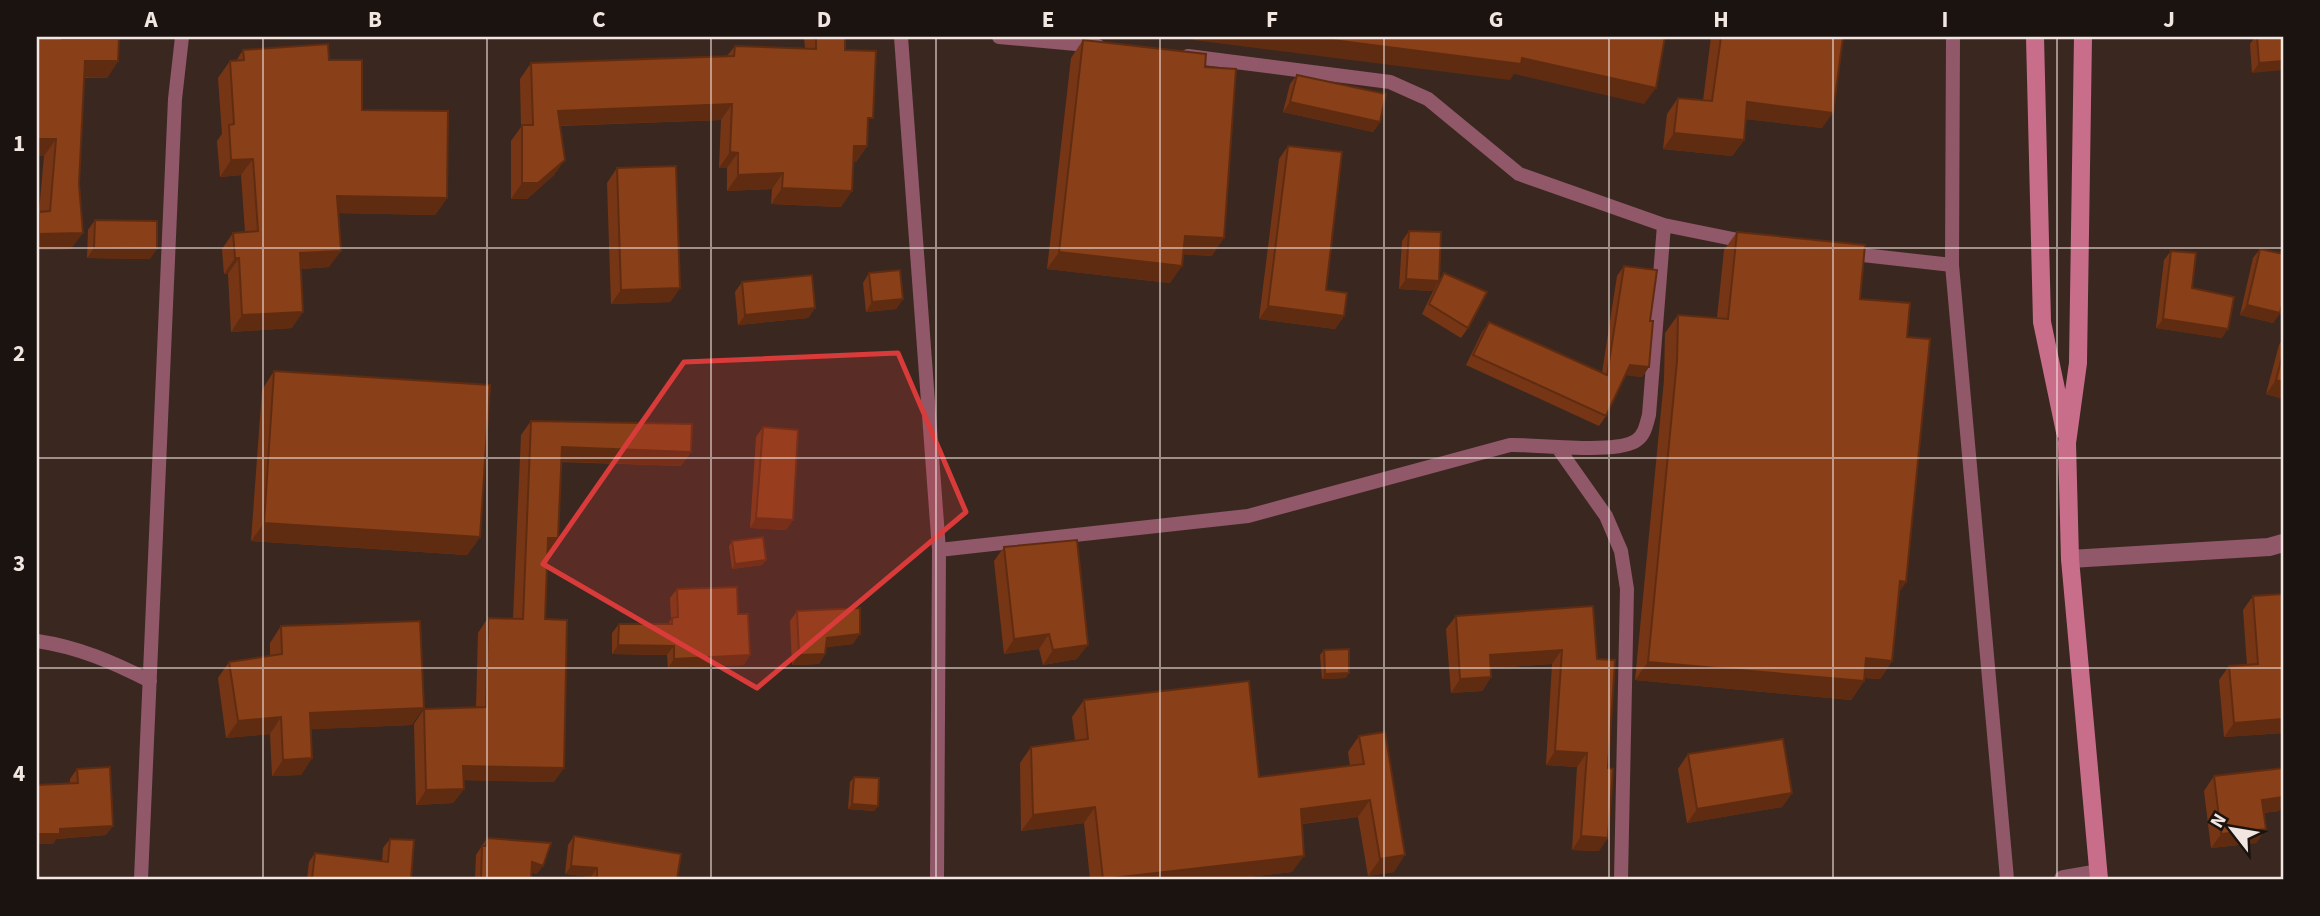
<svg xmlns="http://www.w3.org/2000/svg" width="2320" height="916" viewBox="0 0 2320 916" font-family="'Source Sans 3',sans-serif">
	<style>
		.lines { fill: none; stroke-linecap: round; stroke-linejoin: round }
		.service { stroke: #915869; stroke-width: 14 }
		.minor { stroke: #915869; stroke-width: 18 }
		.secondary { stroke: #c96e8a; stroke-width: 18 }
		.wall { fill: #763615 }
		.shaded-wall { fill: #602c11 }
		.building { fill: #893f18; stroke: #602c11; stroke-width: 2 }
		.marked { fill: #d93b3a; fill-opacity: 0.2; stroke: #d93b3a; stroke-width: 5; stroke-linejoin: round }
		.grid { fill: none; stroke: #f2e6e1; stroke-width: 2; stroke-opacity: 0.55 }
		.neatline { fill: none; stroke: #f2e6e1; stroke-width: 2.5 }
		.grid-label { font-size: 23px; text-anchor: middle; font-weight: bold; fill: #f2e6e1 }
	</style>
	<rect width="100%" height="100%" fill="#3a2820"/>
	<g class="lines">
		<path class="service" d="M901,37L939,550L937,879
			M999,37L1098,46
			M1953,37L1952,265L2007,879
			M1188,56L1390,82L1428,99L1519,174L1664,225L1748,242
			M1845,253L1952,265
			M1558,448L1606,516L1621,551L1627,589L1621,879
			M939,550L1248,516L1510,445C1537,444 1618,455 1637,440C1645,434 1646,425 1649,415L1664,225
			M37,641C78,647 113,662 150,681
			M141,879L175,99L182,37"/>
		<path class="minor" d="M2070,559L2269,547L2283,543
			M2063,879L2098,873"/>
		<path class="secondary" d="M2035,37L2042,322L2065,432
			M2083,37L2078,363L2067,443L2070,559L2099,879"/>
	</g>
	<path class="wall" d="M37,37L62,39L118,61L107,78H84L71,249L37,250V215L39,212L44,156H37Z
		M804,37H845V50L868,126L867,146L856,162H854L841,207L771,204L772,189L727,191V168H719L721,120L560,126L554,175L527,199H511V141L521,127L520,79L531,63L727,56L735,46L805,48Z
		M1711,37H1843L1822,128L1746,119L1744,140L1732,156L1663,149L1667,114L1678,98L1703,101Z
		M2255,37H2283L2252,73L2250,44Z
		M1083,40L1212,256L1183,254L1170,283L1047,269L1071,58Z
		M243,50L329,60L362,110L447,198L435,215L339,213L329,267L301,269L292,328L231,332L228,274H224L222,249L233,233L245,232L241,175L220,177L217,141L222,134L218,78L230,61H236Z
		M1297,75L1380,122L1373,132L1283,112L1290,84Z
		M1288,146L1326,290L1344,316L1335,329L1259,319L1279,159Z
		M617,168L680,288L670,302L611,304L607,183Z
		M95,220L150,259L87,258L88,230Z
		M1409,231L1439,281L1444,273L1468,328L1461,338L1422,314L1437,283L1432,291L1399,289L1402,241Z
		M1737,232L1860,299L1907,337L1906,582L1899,592L1892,661L1880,679L1864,678V681L1851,700L1635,680L1664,380L1665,333L1678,315L1717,318L1724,250Z
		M2260,249L2280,313L2273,323L2240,315L2253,258Z
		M2171,251L2192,288L2222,338L2156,328L2164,260Z
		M1624,266L1650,321L1649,367L1642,377L1626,375L1606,416L1599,426L1466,365L1482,332L1489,322L1602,373L1617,276Z
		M869,273L903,299L896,309L866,312L863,283Z
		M742,282L815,308L808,318L738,325L735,292Z
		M2283,339V399L2266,394L2279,345Z
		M274,371L480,537L467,555L251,541L262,390Z
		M531,421L691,452L681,466L561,462L548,553L545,619L554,782L463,780L464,789L453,803L416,805L414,724L424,709L476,708L478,633L488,618L513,619L521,435Z
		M763,427L793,520L786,530L750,528L756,437Z
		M732,541L766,560L762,565L732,569L729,546Z
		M1004,547L1077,659L1043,665L1039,649L1004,654L994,561Z
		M677,589L738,614L750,655L744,665L668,668L667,655L612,654V633L619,624H668L671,619L670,598Z
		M2253,596L2283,733L2224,737L2219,680L2229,666L2247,665L2243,610Z
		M1593,606L1599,851L1572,850L1577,767L1546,765L1552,664L1491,668V677L1482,691L1451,693L1446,629L1456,616Z
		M797,611L853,644L826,647L825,654L819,664L792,665L790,621Z
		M281,626L412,725L311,729L312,758L301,775L272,776L270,734L226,738L218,678L229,662L270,656V643Z
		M1324,650L1346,678L1322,679L1320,655Z
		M1084,700L1259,777L1350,766L1348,752L1359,736L1394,872L1368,876L1358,817L1302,824L1292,872L1232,879H1090L1084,823L1021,831L1020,763L1031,747L1075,740L1072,717Z
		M1688,754L1792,793L1782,807L1687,823L1678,769Z
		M77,769L106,835L56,839L53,844H37V785L70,783V779Z
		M2214,776L2279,811L2264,813L2266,829L2256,843L2211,848L2204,791Z
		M854,777L878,806L874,811L848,809L850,782Z
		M574,836L677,879H591V877L565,874L568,845Z
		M487,838L537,874L531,872V879H475L476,855Z
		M390,839L411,879H307L309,862L315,853L382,862L383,848Z"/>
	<path class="shaded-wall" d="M1195,37H1309L1522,58L1656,88L1644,104L1514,74L1510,80L1193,40Z
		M85,61H118L107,78L74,77Z
		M2283,61V70L2252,73L2259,63Z
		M1290,102L1380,122L1373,132L1283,112Z
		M1747,102L1833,113L1822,128L1736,118Z
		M732,104L721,120L547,126L558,111Z
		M1674,133L1744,140L1732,156L1663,149Z
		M37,139H56L44,156H37Z
		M854,146H867L856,162H843Z
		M730,152L738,153L727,168H719Z
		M253,159L241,175L220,177L231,160Z
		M565,160L554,175L527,199H511L522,183Z
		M783,173L772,189L727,191L738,175Z
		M782,188L852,191L841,207L771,204Z
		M337,196L447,198L435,215L326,213Z
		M83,233L71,249L37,250V238L39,234Z
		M1185,236L1224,238L1212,256L1173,254Z
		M94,248L157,249L150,259L87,258Z
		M341,251L329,267L289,270L300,253Z
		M1059,252L1182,266L1170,283L1047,269Z
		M235,258H239L228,274H224Z
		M1406,279L1439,281L1432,291L1399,289Z
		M680,288L670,302L611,304L621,290Z
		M903,299L896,309L866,312L872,302Z
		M2247,305L2280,313L2273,323L2240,315Z
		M1268,306L1344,316L1335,329L1259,319Z
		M815,308L808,318L738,325L745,315Z
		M303,312L292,328L231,332L242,315Z
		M2163,319L2228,329L2222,338L2156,328Z
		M1630,365L1649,367L1642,377L1624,375Z
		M2276,380L2283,382V399L2266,394Z
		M562,447L691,452L681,466L552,461Z
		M756,518L793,520L786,530L750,528Z
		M264,523L480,537L467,555L251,541Z
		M548,538H558L548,553Z
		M766,560L762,565L732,569L735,564Z
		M1900,581L1906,582L1894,600Z
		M860,634L853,644L820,648L827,638Z
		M1049,634L1039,649L1004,654L1014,639Z
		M618,645L674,646L667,655L612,654Z
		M1088,645L1077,659L1043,665L1053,650Z
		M1562,650L1552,664L1480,669L1490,655Z
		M825,654L819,664L792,665L799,655Z
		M750,655L744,665L668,668L674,659Z
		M1866,658L1892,661L1880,679L1853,677Z
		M1648,662L1864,681L1851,700L1635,680Z
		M1349,673L1346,678L1322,679L1325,674Z
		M1491,677L1482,691L1451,693L1460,679Z
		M424,708L412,725L298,730L310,713Z
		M281,717L270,734L226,738L238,721Z
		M2283,719V733L2224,737L2234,723Z
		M1555,751L1587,753L1577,767L1546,765Z
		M312,758L301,775L272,776L283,760Z
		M463,766L564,768L554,782L453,780Z
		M464,789L453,803L416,805L426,790Z
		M1792,793L1782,807L1687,823L1697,809Z
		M2283,797V806L2279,811L2252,814L2262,800Z
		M1370,800L1358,817L1289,825L1301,809Z
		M852,804L878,806L874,811L848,809Z
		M1095,807L1084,823L1021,831L1033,815Z
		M113,826L106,835L56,839L53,844H37V834L60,829Z
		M2266,829L2256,843L2211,848L2221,834Z
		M1581,836L1608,838L1599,851L1572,850Z
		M1405,855L1394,872L1368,876L1380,859Z
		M1304,856L1292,872L1232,879H1103Z
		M532,862L543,866L537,874L526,871Z
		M571,866L597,868L591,877L565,874Z"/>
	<path class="building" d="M37,37H62V39H119L118,61H85L79,184L83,233L39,234V212L50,211L56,139H37Z
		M816,37H845V50L876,51L873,118H868L867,146H854L852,191L782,188L783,173L738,175V153L730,152L732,104L558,111L565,160L538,183H522V125H533L531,63L734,56L735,46L816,49Z
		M1309,37H1665L1656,88L1522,58L1521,64Z
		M1721,37H1843L1833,113L1747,102L1744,140L1674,133L1678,98L1712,101Z
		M2257,37H2283V61L2259,63Z
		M1083,40L1206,54L1205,67L1236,69L1224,238L1185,236L1182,266L1059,252Z
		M328,44L329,60H362V110L448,111L447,198L337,196L341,251L300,253L303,312L242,315L239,258H235L233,233L258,231L253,159L231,160L229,125L234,124L230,61L244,60L243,50Z
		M1297,75L1386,94L1380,122L1290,102Z
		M1288,146L1342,152L1326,290L1347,293L1344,316L1268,306Z
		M676,166L680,288L621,290L617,168Z
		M95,220L157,221V249L94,248Z
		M1409,231L1441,232L1439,281L1406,279Z
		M1737,232L1865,245L1860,299L1910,303L1907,337L1930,339L1906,582L1900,581L1892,661L1866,658L1864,681L1648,662L1677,361L1678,315L1728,319Z
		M2260,249L2283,254V301L2280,313L2247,305Z
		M2171,251L2196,253L2192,288L2234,297L2228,329L2163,319Z
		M1624,266L1657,270L1650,321H1653L1649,367L1630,365L1606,416L1473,355L1489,322L1607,375Z
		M900,270L903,299L872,302L869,273Z
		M1444,273L1487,292L1468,328L1429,304Z
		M812,275L815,308L745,315L742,282Z
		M2283,353V382L2276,380Z
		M274,371L490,385L480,537L264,523Z
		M531,421L692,424L691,452L562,447L558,538H548L545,619L567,620L564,768L463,766L464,789L426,790L424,709L486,707L488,618L523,619Z
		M763,427L798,430L793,520L756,518Z
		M763,537L766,560L735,564L732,541Z
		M1077,540L1088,645L1053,650L1049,634L1014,639L1004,547Z
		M737,587L738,614H748L750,655L674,659V646L618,645L619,624H672V618L678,617L677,589Z
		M2283,594V719L2234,723L2229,666L2258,664L2253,596Z
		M1593,606L1597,659L1615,660L1608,768L1613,769L1608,838L1581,836L1587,753L1555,751L1562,650L1490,655L1491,677L1460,679L1456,616Z
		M860,608V634L827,638L825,654L799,655L797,611Z
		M420,621L424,708L310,713L312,758L283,760L281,717L238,721L229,662L282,654L281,626Z
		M1349,649V673L1325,674L1324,650Z
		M1249,681L1259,777L1364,764L1359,736L1385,732L1405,855L1380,859L1370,800L1301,809L1304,856L1103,879L1095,807L1033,815L1031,747L1088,739L1084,700Z
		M1783,739L1792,793L1697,809L1688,754Z
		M110,767L113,826L60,829V834H37V785L78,783L77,769Z
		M2283,768V797L2262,800L2266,829L2221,834L2214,776Z
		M854,777L879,778L878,806L852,804Z
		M574,836L681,854L677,879H597V868L571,866Z
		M487,838L551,843L543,866L532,862L531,879H481L482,846H486Z
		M390,839L414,840L411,879H312L315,853L388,862Z"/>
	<path class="marked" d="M898,353L966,512L757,688L543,564L684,362Z"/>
	<path class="grid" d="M263,37V879M487,37V879M711,37V879M936,37V879M1160,37V879M1384,37V879M1609,37V879M1833,37V879M2057,37V879M37,248H2283M37,458H2283M37,668H2283"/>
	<rect width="2320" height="916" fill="none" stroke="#1b1310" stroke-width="77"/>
	<g transform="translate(2232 829) rotate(301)" stroke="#1b1310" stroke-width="5" paint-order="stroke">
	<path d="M0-5L12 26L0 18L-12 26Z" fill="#f2e6e1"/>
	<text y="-10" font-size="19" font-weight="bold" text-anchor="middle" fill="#f2e6e1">N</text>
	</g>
	<rect x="38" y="38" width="2244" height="840" class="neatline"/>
	<g class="grid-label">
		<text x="151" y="27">A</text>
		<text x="375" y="27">B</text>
		<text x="599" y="27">C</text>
		<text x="824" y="27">D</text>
		<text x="1048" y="27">E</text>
		<text x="1272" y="27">F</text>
		<text x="1496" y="27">G</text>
		<text x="1721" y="27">H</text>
		<text x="1945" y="27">I</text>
		<text x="2169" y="27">J</text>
		<text x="19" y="151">1</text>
		<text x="19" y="361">2</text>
		<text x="19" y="571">3</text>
		<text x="19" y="781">4</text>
	</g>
</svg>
